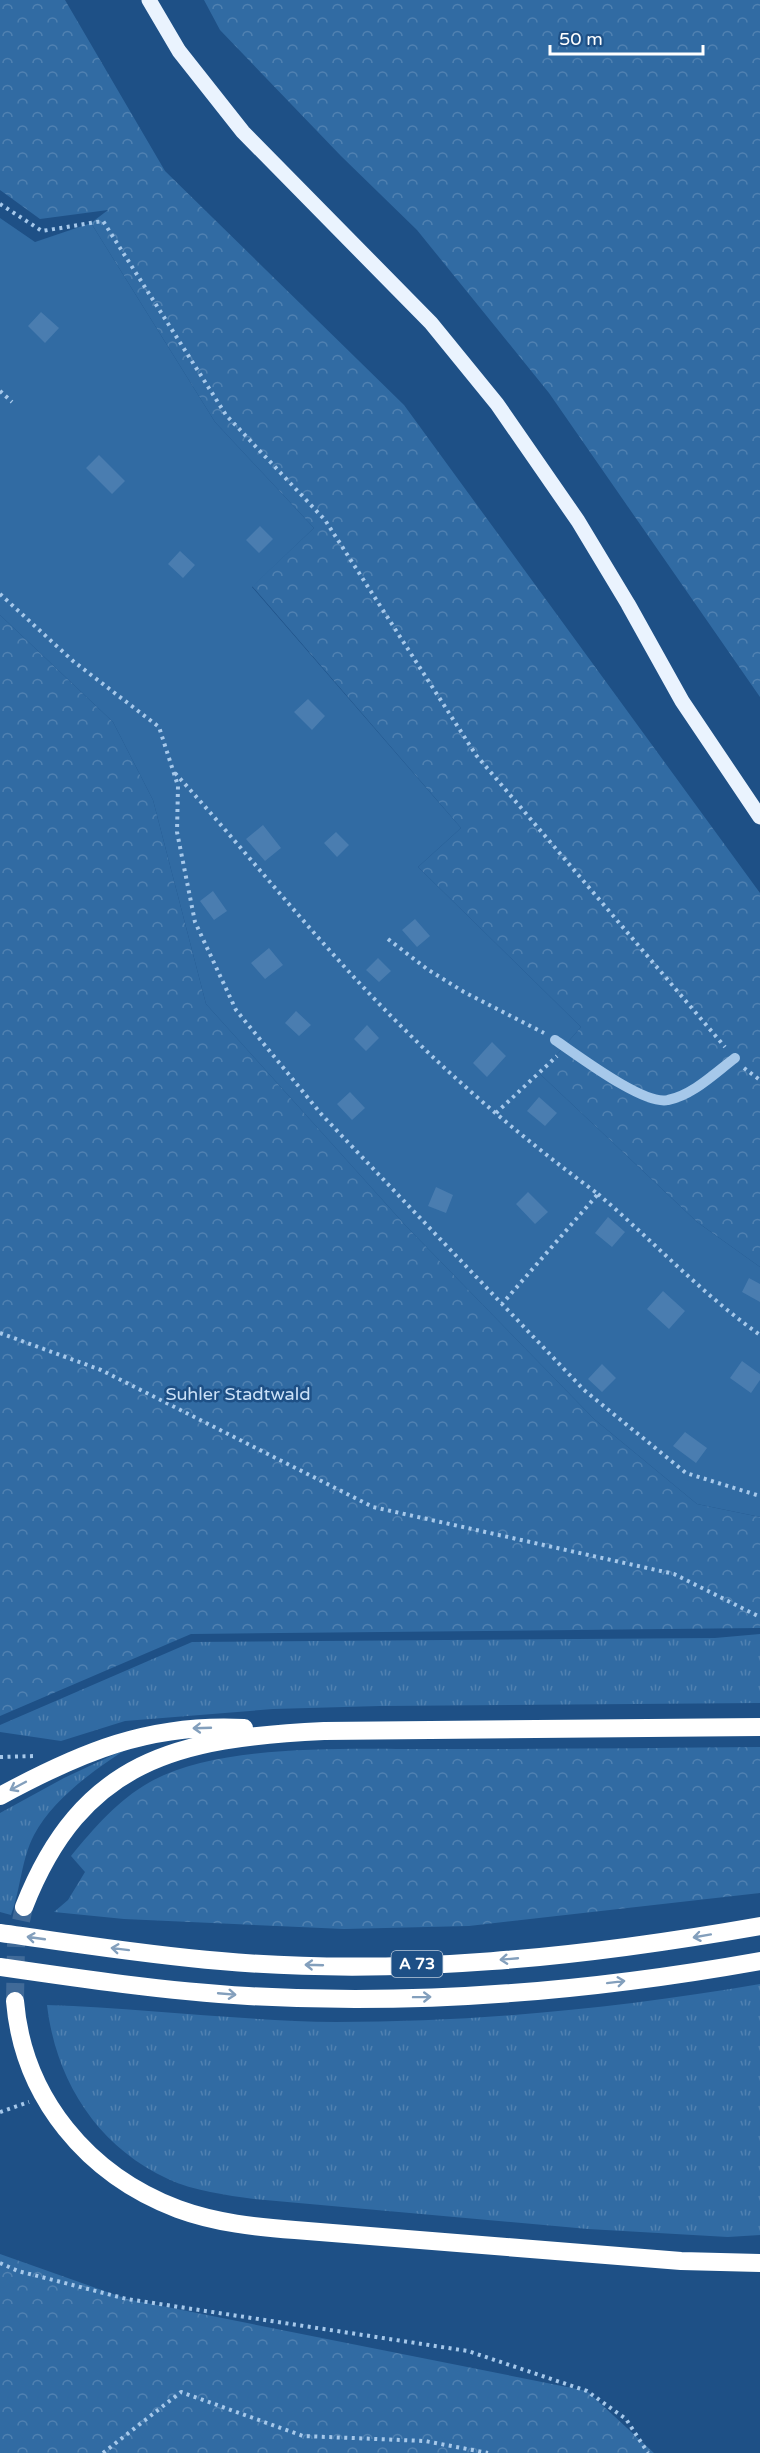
<svg xmlns="http://www.w3.org/2000/svg" width="760" height="2453" viewBox="0 0 760 2453" font-family="'Varela Round',sans-serif">
	<style>
		.grass { fill: url(#grass-tufts) }
		.forest { fill: url(#forest-crowns) }
		.garden { fill: #316ba3 }
		.building { fill: #4a7db0 }
		.lines { fill: none; stroke-linecap: round; stroke-linejoin: round }
		.highway-tunnel { stroke: #406a98; stroke-width: 18; stroke-dasharray: 18 9; stroke-linecap: butt }
		.path { stroke: #a6c8ea; stroke-width: 4; stroke-dasharray: 3 4.5; stroke-linecap: butt }
		.minor { stroke: #a6c8ea; stroke-width: 10 }
		.major { stroke: #eaf3fe; stroke-width: 15 }
		.highway { stroke: #fff; stroke-width: 18 }
		.oneway { stroke: #839fbc }
		.labels { text-anchor: middle; dominant-baseline: central; stroke-width: 5; stroke-linejoin: round; paint-order: stroke }
		.shield { fill: #1e5086; stroke: #bccadb; stroke-width: 1.5 }
		.shield-label { font-size: 16px; font-weight: bold; fill: #fff }
		.park-label { font-size: 18px; fill: #cbe1f8; stroke: #1e5086 }
	</style>
	<defs>
		<pattern id="grass-tufts" width="24" height="20" patternUnits="userSpaceOnUse" patternTransform="scale(1.5)"><rect width="24" height="20" fill="#316ba3"/><path d="M3 7l-1-3M5 7V3M7 7l1-3M15 17l-1-3M17 17v-4M19 17l1-3" fill="none" stroke="#5081b1"/></pattern>
		<pattern id="forest-crowns" width="20" height="18" patternUnits="userSpaceOnUse" patternTransform="scale(1.5)"><rect width="20" height="18" fill="#316ba3"/><path d="M2 6a3 3 0 1 1 6 0M12 15a3 3 0 1 1 6 0" fill="none" stroke="#5081b1"/></pattern>
	</defs>
	<rect width="100%" height="100%" fill="#1e5086"/>
	<path class="grass" d="M760,1634V1703L380,1706L273,1709L125,1721L61,1741L0,1732V1725L192,1642L715,1638Z
		M130,1747C96,1768 53,1799 34,1835C21,1860 21,1889 11,1915L0,1912V1813L64,1778Z
		M760,1984V2235L728,2237L588,2229L254,2199C226,2195 194,2191 168,2179C97,2146 56,2081 47,2005C144,2008 240,2021 336,2022C479,2022 620,2008 760,1984Z"/>
	<path class="forest" d="M0,0H65L165,171L404,405L760,893V1267L697,1222L540,1074L581,1027L418,867L461,828L252,586L314,528L215,422L91,223L108,210L40,219L0,190Z
		M204,0H760V697L549,393L417,230L341,156L220,30Z
		M0,615L113,722L153,800L206,1004L406,1226L594,1419L697,1504L760,1517V1628L191,1634L0,1716Z
		M760,1747V1893L469,1926L344,1929L124,1919L54,1912L68,1900L85,1872L71,1856C94,1828 118,1800 150,1782C223,1740 371,1750 455,1749C557,1749 658,1748 760,1747Z
		M0,2254L127,2299L587,2391L654,2453H0Z"/>
	<path class="garden" d="M0,218L35,242L91,223L215,422L314,528L252,587L461,828L418,867L581,1027L540,1074L697,1222L760,1267V1517L697,1504L594,1419L406,1226L206,1004L153,800L113,722L0,615Z"/>
	<path class="building" d="M41,312L59,328L45,343L28,326Z
		M99,455L125,481L112,494L86,468Z
		M260,526L273,539L259,553L246,540Z
		M180,551L195,565L183,578L168,564Z
		M308,699L325,716L312,730L294,712Z
		M263,825L281,848L265,861L246,839Z
		M336,832L349,845L337,857L324,843Z
		M213,891L227,911L214,920L200,901Z
		M415,919L430,936L417,947L402,930Z
		M269,948L283,965L265,979L251,963Z
		M378,958L391,971L379,982L366,970Z
		M296,1011L311,1025L299,1036L285,1023Z
		M367,1025L379,1038L366,1051L354,1039Z
		M492,1042L506,1056L487,1077L473,1063Z
		M350,1092L365,1108L352,1120L337,1104Z
		M539,1097L557,1113L545,1126L527,1111Z
		M436,1187L453,1195L446,1213L428,1206Z
		M528,1192L548,1212L535,1224L516,1204Z
		M608,1217L625,1232L612,1247L595,1233Z
		M749,1278L760,1284V1302L742,1292Z
		M663,1291L685,1311L669,1329L647,1309Z
		M742,1361L760,1374V1380L751,1393L730,1378Z
		M602,1364L616,1378L602,1392L588,1379Z
		M685,1432L707,1448L696,1463L673,1446Z"/>
	<g class="lines">
		<path class="highway-tunnel" d="M15,2001L16,1944L24,1907"/>
		<path class="path" d="M0,204L42,231L103,221L226,415L325,520L476,755L725,1047
			M0,391L12,402
			M0,594L73,661L159,727L178,786L177,832L195,922L236,1010L322,1115L584,1390L686,1473L760,1496
			M175,773C252,858 322,948 403,1028C464,1089 529,1143 598,1194L502,1304
			M388,939L427,969L464,992L544,1033
			M744,1068L760,1080
			M496,1113L557,1056
			M598,1194C653,1241 701,1293 760,1335
			M0,1333L101,1370L373,1507L674,1574L760,1617
			M0,1757L36,1756
			M0,2112L29,2102
			M0,2263L18,2271L127,2299L468,2351L587,2391L626,2419L648,2453
			M103,2453L181,2392L303,2436L425,2441L488,2453"/>
		<path class="minor" d="M555,1040C576,1054 644,1106 668,1100C693,1095 715,1073 735,1058"/>
		<path class="major" d="M149,0L179,51L243,132L431,323L497,404L578,521L628,604L682,701L760,817"/>
		<path class="highway" d="M0,1796C81,1752 150,1723 244,1728
			M24,1907C82,1759 178,1738 324,1731L760,1727
			M0,1933C73,1943 147,1955 221,1961C400,1977 584,1957 760,1926
			M0,1967C82,1979 165,1991 248,1996C419,2006 592,1991 760,1961
			M15,2001C23,2098 88,2175 178,2209C216,2223 256,2227 295,2230L681,2261L760,2263"/>
	</g>
	<defs><path id="oneway-shaft" d="M-6 0H5M1.5-3L5.5 0L1.5 3" fill="none" stroke-width="1.6" stroke-linecap="round" stroke-linejoin="round" transform="scale(1.5)"/></defs>
	<g class="oneway">
		<use href="#oneway-shaft" transform="translate(202 1728) rotate(178)"/>
		<use href="#oneway-shaft" transform="translate(18 1786) rotate(152)"/>
		<use href="#oneway-shaft" transform="translate(702 1936) rotate(170)"/>
		<use href="#oneway-shaft" transform="translate(36 1938) rotate(-172)"/>
		<use href="#oneway-shaft" transform="translate(120 1949) rotate(-173)"/>
		<use href="#oneway-shaft" transform="translate(509 1959) rotate(175)"/>
		<use href="#oneway-shaft" transform="translate(314 1965) rotate(-178)"/>
		<use href="#oneway-shaft" transform="translate(616 1982) rotate(-7)"/>
		<use href="#oneway-shaft" transform="translate(227 1994) rotate(5)"/>
		<use href="#oneway-shaft" transform="translate(422 1997) rotate(-1)"/>
	</g>
	<g class="labels">
		<rect class="shield" x="391.5" y="1951" width="51" height="26" rx="4.5"/>
		<g class="shield-label">
			<text x="417" y="1964">A 73</text>
		</g>
		<g class="park-label">
			<text x="238" y="1394">Suhler Stadtwald</text>
		</g>
	</g>
	<path d="M550 45v9h153v-9" fill="none" stroke="#ffffff" stroke-width="3"/>
	<text x="559" y="45" font-size="18" fill="#ffffff" stroke="#1e5086" stroke-width="4.5" paint-order="stroke">50 m</text>
</svg>
